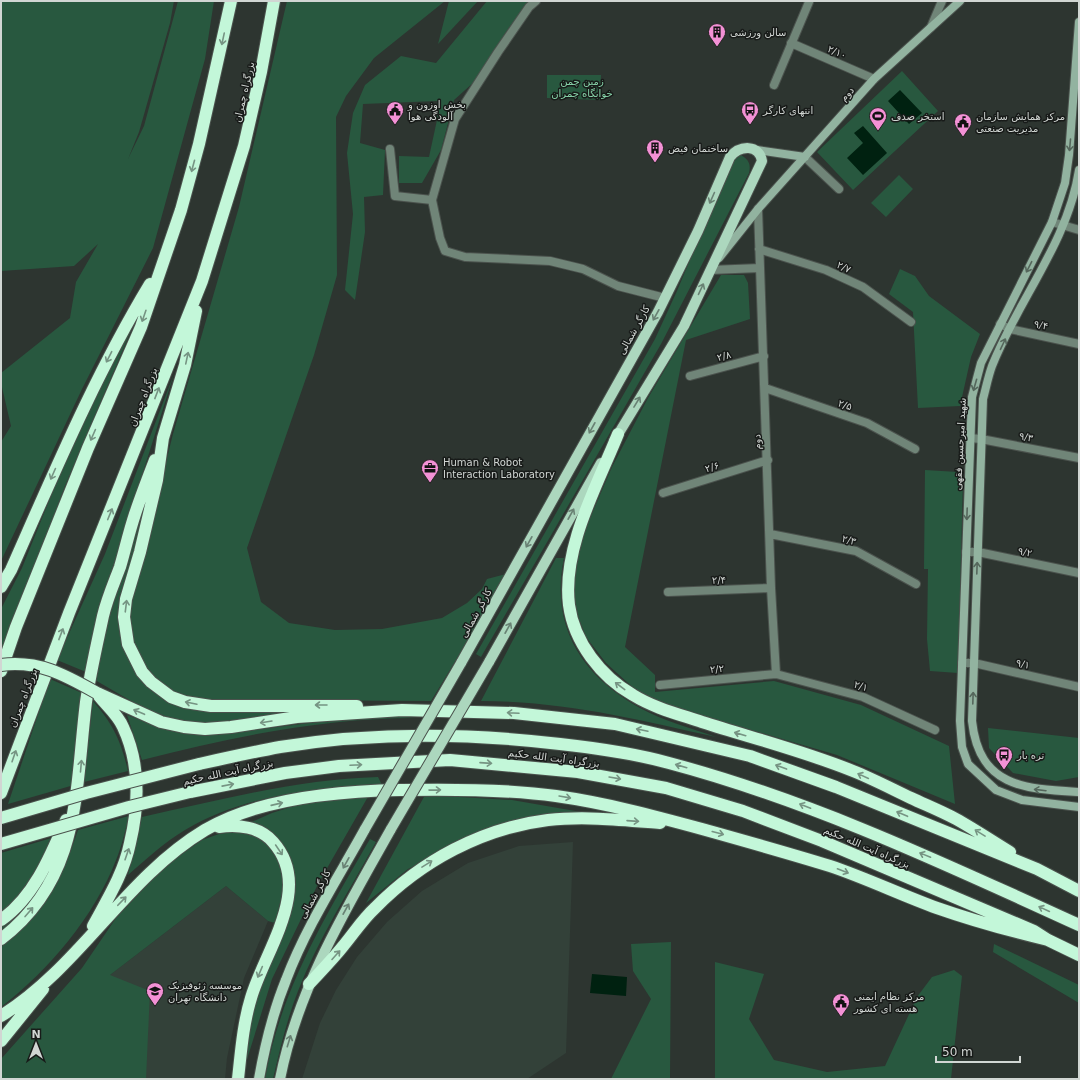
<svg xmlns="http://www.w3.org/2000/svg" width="1080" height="1080" viewBox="0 0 1080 1080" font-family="'DejaVu Sans',Cairo,sans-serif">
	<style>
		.built { fill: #334139 }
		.green { fill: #28583f }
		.water { fill: #002110 }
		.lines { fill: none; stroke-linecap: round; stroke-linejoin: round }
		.street-casing { stroke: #4b524d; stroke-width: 10 }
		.secondary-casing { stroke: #4b524d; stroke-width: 10 }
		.primary-casing { stroke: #4b524d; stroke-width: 12 }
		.highway-casing { stroke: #4b524d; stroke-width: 14 }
		.street { stroke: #708578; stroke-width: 8 }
		.secondary { stroke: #92b3a0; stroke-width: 8 }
		.primary { stroke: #acd7be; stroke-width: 10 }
		.highway { stroke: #c3f7d9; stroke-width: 12 }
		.primary-bridge-casing { stroke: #4b524d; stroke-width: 12; stroke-linecap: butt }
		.highway-bridge-casing { stroke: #4b524d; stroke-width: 14; stroke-linecap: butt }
		.primary-bridge { stroke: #acd7be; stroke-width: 10 }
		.highway-bridge { stroke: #c3f7d9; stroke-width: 12 }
		.oneway { stroke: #769483 }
		.oneway2 { stroke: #55675c }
		.oneway3 { stroke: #698274 }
		.labels { text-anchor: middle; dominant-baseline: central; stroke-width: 3; stroke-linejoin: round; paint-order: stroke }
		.poi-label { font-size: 10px; fill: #d1d6d3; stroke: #181b19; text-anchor: start }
		.street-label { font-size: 10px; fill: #d1d6d3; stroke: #181b19 }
		.park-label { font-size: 10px; fill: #88d4aa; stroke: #181b19 }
	</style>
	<rect width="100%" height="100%" fill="#2d3530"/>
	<path class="built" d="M573,842L566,1053L527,1079H302L320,1023L336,990L357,957L387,922L422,891L468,863L519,846Z
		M226,886L268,921L244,978L227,1058L225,1079H1L110,975Z"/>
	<path class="green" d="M1,1H174L170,23L139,132L128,159L144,126L178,1H214L205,59L153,248L82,389L1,561V442L11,426L1,383V373L70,318L76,282L98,244L74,266L1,271Z
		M287,1H445L374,58L346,96L336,117L337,275L314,355L247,548L261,602L289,623L335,630L382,629L442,618L467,603L482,589L487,579L506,574L478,624L431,701L262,700L225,702L182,697L152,678L135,652L128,614L173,434L239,207Z
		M449,1H478L438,44Z
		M487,1H530L508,29L474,82L454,100L441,150L422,183H399V156L429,157L437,120V101L363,104L360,143L385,150L383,195L364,197L365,232L355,300L345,290L353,214L347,153L353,113L365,85L401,56L436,63Z
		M902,71L938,111L853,190L817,152Z
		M547,75H601L600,100L547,98Z
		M741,155C749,160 751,164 749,173L661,344L481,657L476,654L655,339L677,291L731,162L736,157Z
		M899,175L913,189L886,217L871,203Z
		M900,269L915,276L929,296L980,334L971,357L960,406L918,408L913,312L889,294Z
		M721,275H744L748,283L750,319L686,340L625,647L655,675V692L774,681L861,705L949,746L955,804L837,755L676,708L640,694L606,663L586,637L575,609L573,563L584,532L612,467L648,398Z
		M134,324L65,486L1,657V609L22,568L57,481L103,380Z
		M174,374L96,621L86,672L57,660L105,554Z
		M925,470L958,472L963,479L958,673L930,671L927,639L928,569H924Z
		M153,479L120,623C122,664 152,704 195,710C217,712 240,710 262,709C292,709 323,708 353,708L247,722L202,723L179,721L145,709L95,680L109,618Z
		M556,558H564C550,626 581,675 640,708C663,721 691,728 716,737C636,719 564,701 481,701Z
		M50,679L82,693L74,785L8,804Z
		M93,701C113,724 121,741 128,771L84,782Z
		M127,715L159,727L200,734L238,732L372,715L416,718C324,718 231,737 142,760Z
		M988,728L1079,738V777L1056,781L1013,773L989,748Z
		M378,777L382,785C315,788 243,795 185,830C165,842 146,859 128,875L142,817C220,800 299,779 378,777Z
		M369,795L318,884L272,979L244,1069C252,1000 273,933 291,866L247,824L272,813L303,803Z
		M425,795L512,800L581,812L561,813L423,862L408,869L366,903Z
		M129,816C125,831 122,846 116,860C94,917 49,970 1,1007V946C45,914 61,880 78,830Z
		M240,831C247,833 255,834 261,838C294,860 283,891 275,923L268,921L226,886L110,975L150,991L146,1079H1V1059L82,968L116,918L167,864L202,840L219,834Z
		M65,834C49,872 36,905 1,931V853Z
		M370,839L376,842C349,891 318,939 298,991C287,1019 280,1049 273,1079H265C280,991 326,915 370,839Z
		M671,942L670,1079H611L651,999L633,971L631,944Z
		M994,944L1079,985V1003L993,952Z
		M715,962L764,974L749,1019L774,1060L827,1072L885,1066L917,997L932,977L954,970L962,976L951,1079H715Z"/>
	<path class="water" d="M900,90L922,113L909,124L888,101Z
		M863,126L887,153L863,175L847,158L863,143L854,133Z
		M592,974L627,977L626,996L590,993Z"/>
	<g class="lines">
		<g class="street-casing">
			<path id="street" d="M536,1L529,7L498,52L455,119L432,200L440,238L445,251L465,257L550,261L583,269L618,286L665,298
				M931,27L942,1
				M791,43L874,79
				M774,85L809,2
				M390,149L395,196L432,200
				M805,157L839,189
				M758,209L771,588L776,674
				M1052,222L1079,230
				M759,249L826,270L863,287L911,322
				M710,270L760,268
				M1000,324L1010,329L1079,344
				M690,376L764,356
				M765,388L867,423L915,449
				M969,438L981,439L1079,458
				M663,493L768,460
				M770,534L856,551L916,584
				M966,552H978L1079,573
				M668,592L771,588
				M962,663H974L1079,687
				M660,685L776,674L863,697L935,730"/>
		</g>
		<g class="secondary-casing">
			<path id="secondary" d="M1079,22L1069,155L1065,183L1052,222L981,363L972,397L960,721L962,747L968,764L996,790L1022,800L1079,807
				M757,150L805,157
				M1079,170C1068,242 1018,300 992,366C988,377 986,388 983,399L972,721C979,787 1024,789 1079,792
				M719,258L758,209L874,79L960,1"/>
		</g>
		<g class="primary-casing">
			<path id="primary" d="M489,662L601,463
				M461,663L658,312L698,231L730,157C740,145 759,144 762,161L684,326L614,441
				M259,1079C265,1045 273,1012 286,980C306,927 338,878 365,829
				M280,1079C298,988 346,909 391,829"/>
		</g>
		<g class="highway-casing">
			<path id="highway" d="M196,311L185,365L163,438L157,480L140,552L126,599L124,617L128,644L142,672L151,682L171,697L185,702L211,706H357
				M618,434C597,486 562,548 569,605C574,642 601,677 633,695C654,708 678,714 702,722C752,738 804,751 853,771C873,779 892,789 911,798C926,805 941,811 956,819C974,829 992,841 1010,852
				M1,587L11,570C54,473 95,375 150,284
				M1,671L16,627L88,448L141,327L181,210L199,144L231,1
				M97,693L161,722L184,727L205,729L231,727L297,717L402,710L514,713L615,724L750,756L836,787L1037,869L1079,891
				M199,764C226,758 253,752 280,747C373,732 467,733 560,744C596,748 633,753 669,763C812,801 945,864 1079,925
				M190,792L285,773L339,766L450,760L578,772L666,788L743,811L822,841L1034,931L1048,940L1079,955
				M1,793L69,613L202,281L244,146L261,72L274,1
				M219,827C238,824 260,827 273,842C314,888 265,950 251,998C243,1024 241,1052 238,1079
				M1,920C34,897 51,855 66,820
				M93,926C107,900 124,873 130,843C139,805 140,763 123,727C118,715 107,706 99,696
				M1,939C81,878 75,791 86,702C90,674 97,644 103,616C107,599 114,583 120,567C125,550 129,532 135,514C141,496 148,478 155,460
				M309,984C321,971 333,959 344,945C354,933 363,919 375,908C421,861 482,828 548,820C585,816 623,820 660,823
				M1,1016C80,967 125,878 205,830C259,798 339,791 401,790C452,789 505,789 556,796C606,803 654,816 702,829C745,841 788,853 830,866C866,878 901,895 937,908C974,921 1011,931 1048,940
				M1,1041L43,989"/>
		</g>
		<use href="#street" class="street"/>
		<use href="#secondary" class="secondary"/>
		<use href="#primary" class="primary"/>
		<use href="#highway" class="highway"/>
		<g class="primary-bridge-casing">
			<path id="primary-bridge" d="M365,829L461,663
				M391,829L489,662"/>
		</g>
		<g class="highway-bridge-casing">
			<path id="highway-bridge" d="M1,665C39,660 65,675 97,693
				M1,818L86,793L199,764
				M1,844L129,807L190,792"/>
		</g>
		<use href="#primary-bridge" class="primary-bridge"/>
		<use href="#highway-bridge" class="highway-bridge"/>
	</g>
	<defs><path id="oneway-shaft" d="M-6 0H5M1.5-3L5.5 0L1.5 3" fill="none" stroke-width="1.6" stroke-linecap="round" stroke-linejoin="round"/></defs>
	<g class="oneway">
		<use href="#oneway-shaft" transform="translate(223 39) rotate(102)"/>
		<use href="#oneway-shaft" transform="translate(193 166) rotate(105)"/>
		<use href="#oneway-shaft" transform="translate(144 316) rotate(109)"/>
		<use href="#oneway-shaft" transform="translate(109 357) rotate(117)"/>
		<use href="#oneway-shaft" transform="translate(187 358) rotate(-78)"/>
		<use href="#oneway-shaft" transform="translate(157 393) rotate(-69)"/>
		<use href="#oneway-shaft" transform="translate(93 435) rotate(114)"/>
		<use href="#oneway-shaft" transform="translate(53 474) rotate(114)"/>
		<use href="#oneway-shaft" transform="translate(110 514) rotate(-68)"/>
		<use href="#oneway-shaft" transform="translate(126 606) rotate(-83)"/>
		<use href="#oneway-shaft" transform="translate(61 634) rotate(-69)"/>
		<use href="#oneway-shaft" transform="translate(620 686) rotate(-143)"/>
		<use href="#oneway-shaft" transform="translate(191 703) rotate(-168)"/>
		<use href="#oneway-shaft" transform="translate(321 705) rotate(180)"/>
		<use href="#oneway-shaft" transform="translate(139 712) rotate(-157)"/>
		<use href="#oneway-shaft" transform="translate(513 713) rotate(-177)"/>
		<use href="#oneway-shaft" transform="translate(266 722) rotate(171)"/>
		<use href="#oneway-shaft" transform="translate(642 730) rotate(-168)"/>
		<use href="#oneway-shaft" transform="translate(740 734) rotate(-164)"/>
		<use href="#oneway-shaft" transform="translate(14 756) rotate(-71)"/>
		<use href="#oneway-shaft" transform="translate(486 763) rotate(4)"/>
		<use href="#oneway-shaft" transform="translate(356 765) rotate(-3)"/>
		<use href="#oneway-shaft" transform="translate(81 766) rotate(-85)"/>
		<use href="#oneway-shaft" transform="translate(681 766) rotate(-164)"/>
		<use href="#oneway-shaft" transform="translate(781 767) rotate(-160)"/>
		<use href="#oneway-shaft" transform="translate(863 776) rotate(-155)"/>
		<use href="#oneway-shaft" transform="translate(615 778) rotate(10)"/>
		<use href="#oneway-shaft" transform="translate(228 785) rotate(-11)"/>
		<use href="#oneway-shaft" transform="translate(435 790) rotate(-1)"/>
		<use href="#oneway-shaft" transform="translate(565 797) rotate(10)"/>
		<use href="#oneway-shaft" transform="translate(277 804) rotate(-13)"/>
		<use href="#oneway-shaft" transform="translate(805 806) rotate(-159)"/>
		<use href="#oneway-shaft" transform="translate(902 814) rotate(-157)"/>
		<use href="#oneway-shaft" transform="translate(633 821) rotate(4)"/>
		<use href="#oneway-shaft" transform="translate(718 833) rotate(15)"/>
		<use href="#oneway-shaft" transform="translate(980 833) rotate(-148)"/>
		<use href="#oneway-shaft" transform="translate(279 850) rotate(56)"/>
		<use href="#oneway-shaft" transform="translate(127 854) rotate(-71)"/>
		<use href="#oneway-shaft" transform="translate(925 855) rotate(-158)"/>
		<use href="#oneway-shaft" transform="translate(427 864) rotate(-32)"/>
		<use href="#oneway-shaft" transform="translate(843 871) rotate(21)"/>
		<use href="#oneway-shaft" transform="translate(122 901) rotate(-46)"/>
		<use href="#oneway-shaft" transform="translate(1044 909) rotate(-155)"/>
		<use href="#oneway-shaft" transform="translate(29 912) rotate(-49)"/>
		<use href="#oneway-shaft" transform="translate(336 955) rotate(-48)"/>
		<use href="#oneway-shaft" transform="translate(260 972) rotate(113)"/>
	</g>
	<g class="oneway2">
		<use href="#oneway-shaft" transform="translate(1070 145) rotate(95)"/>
		<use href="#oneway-shaft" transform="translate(1029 267) rotate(117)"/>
		<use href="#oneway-shaft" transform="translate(1003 344) rotate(-65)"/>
		<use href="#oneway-shaft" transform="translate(975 385) rotate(106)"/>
		<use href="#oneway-shaft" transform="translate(967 514) rotate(92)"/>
		<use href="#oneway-shaft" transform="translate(977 568) rotate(-88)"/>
		<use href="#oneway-shaft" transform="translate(973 698) rotate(-88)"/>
		<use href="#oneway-shaft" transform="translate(1040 790) rotate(-173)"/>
	</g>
	<g class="oneway3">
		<use href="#oneway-shaft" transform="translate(712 198) rotate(114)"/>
		<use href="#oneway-shaft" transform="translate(701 289) rotate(-65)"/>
		<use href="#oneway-shaft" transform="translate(656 315) rotate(119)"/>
		<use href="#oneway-shaft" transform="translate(637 402) rotate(-59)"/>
		<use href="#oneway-shaft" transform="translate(592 428) rotate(119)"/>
		<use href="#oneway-shaft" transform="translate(571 514) rotate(-61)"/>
		<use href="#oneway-shaft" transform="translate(529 542) rotate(119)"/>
		<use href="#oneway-shaft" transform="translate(508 628) rotate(-61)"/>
		<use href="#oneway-shaft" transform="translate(346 863) rotate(119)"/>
		<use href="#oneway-shaft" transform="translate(346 909) rotate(-61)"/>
		<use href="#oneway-shaft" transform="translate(289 1041) rotate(-73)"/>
	</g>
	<defs>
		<g id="building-pin" transform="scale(0.9)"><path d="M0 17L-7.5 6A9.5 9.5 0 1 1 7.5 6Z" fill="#f391d5" stroke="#181b19"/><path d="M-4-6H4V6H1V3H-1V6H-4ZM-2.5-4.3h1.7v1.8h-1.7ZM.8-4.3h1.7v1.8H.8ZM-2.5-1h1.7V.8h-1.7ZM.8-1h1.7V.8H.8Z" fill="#111"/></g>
		<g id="civic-pin" transform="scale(0.9)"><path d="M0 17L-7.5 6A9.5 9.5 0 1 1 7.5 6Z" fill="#f391d5" stroke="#181b19"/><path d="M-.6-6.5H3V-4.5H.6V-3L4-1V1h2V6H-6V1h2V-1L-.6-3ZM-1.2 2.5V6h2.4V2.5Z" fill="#111"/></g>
		<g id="bus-pin" transform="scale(0.9)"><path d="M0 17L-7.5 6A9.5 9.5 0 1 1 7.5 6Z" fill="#f391d5" stroke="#181b19"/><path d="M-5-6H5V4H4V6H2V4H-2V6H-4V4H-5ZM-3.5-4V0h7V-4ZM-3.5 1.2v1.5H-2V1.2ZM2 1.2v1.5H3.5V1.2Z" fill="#111"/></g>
		<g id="stadium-pin" transform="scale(0.9)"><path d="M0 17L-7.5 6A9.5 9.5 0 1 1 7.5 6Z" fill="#f391d5" stroke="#181b19"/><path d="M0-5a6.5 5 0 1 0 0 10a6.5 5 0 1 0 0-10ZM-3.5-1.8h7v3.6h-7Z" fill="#111"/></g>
		<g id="office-pin" transform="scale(0.9)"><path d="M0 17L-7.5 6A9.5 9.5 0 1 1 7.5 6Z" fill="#f391d5" stroke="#181b19"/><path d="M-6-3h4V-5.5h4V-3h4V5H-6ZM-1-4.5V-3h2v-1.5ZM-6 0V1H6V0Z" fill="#111"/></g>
		<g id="university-pin" transform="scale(0.9)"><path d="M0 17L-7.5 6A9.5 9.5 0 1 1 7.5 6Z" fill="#f391d5" stroke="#181b19"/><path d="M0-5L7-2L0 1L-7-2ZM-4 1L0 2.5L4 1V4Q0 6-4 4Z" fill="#111"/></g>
	</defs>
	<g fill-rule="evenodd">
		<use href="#building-pin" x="717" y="32"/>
		<use href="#civic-pin" x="395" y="110"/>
		<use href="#bus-pin" x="750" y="110"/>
		<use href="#stadium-pin" x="878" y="116"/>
		<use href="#civic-pin" x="963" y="122"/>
		<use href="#building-pin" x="655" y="148"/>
		<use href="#office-pin" x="430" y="468"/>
		<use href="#bus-pin" x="1004" y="755"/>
		<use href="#university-pin" x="155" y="991"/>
		<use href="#civic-pin" x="841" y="1002"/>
	</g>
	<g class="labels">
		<g class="poi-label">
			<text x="730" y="32">سالن ورزشی</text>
			<text x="408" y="104">بخش اوزون و<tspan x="408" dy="12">آلودگی هوا</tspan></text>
			<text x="763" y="110">انتهای کارگر</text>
			<text x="891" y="116">استخر صدف</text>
			<text x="976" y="116">مرکز همایش سازمان<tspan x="976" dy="12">مدیریت صنعتی</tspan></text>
			<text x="668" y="148">ساختمان فیض</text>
			<text x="443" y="462">Human &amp; Robot<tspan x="443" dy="12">Interaction Laboratory</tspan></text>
			<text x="1017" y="755">تره بار</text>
			<text x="168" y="985">موسسه ژئوفیزیک<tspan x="168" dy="12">دانشگاه تهران</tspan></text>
			<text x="854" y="996">مرکز نظام ایمنی<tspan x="854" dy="12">هسته ای کشور</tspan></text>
		</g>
		<g class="street-label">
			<text transform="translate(837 52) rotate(23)">۲/۱۰</text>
			<text transform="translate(244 92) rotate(-77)">بزرگراه چمران</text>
			<text transform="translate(847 94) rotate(-48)">دوم</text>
			<text transform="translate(844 267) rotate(25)">۲/۷</text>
			<text transform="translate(1041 325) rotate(12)">۹/۴</text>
			<text transform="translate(634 330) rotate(-61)">کارگر شمالی</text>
			<text transform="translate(724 356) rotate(-15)">۲/۸</text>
			<text transform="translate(143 397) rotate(-69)">بزرگراه چمران</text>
			<text transform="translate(845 405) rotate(19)">۲/۵</text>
			<text transform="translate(1026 437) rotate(11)">۹/۳</text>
			<text transform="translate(757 442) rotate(-92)">دوم</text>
			<text transform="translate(960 444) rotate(-87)">شهید امیرحسین فقهی</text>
			<text transform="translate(712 467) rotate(-17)">۲/۶</text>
			<text transform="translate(849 540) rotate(15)">۲/۳</text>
			<text transform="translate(1025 552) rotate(12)">۹/۲</text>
			<text transform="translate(719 580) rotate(-2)">۲/۴</text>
			<text transform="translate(476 613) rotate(-61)">کارگر شمالی</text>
			<text transform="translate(1023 664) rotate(13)">۹/۱</text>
			<text transform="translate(717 669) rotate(-5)">۲/۲</text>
			<text transform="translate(861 686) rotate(18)">۲/۱</text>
			<text transform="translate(23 698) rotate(-69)">بزرگراه چمران</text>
			<text transform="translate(554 758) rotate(7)">بزرگراه آیت الله حکیم</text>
			<text transform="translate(228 772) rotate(-12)">بزرگراه آیت الله حکیم</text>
			<text transform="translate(867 847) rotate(23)">بزرگراه آیت الله حکیم</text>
			<text transform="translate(315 894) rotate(-61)">کارگر شمالی</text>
		</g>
		<g class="park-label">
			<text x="582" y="81">زمین چمن<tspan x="582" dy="12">خوابگاه چمران</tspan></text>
		</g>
	</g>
	<rect width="1080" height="1080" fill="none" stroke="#d1d6d3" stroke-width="4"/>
	<g transform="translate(36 1044)" stroke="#181b19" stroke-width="3" paint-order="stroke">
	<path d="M0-3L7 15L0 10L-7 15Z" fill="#d1d6d3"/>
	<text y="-6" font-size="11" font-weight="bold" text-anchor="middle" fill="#d1d6d3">N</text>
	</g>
	<path d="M936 1056v6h84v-6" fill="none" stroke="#d1d6d3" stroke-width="2"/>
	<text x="942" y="1056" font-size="12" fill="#d1d6d3" stroke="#181b19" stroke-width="3" paint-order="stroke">50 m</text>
</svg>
